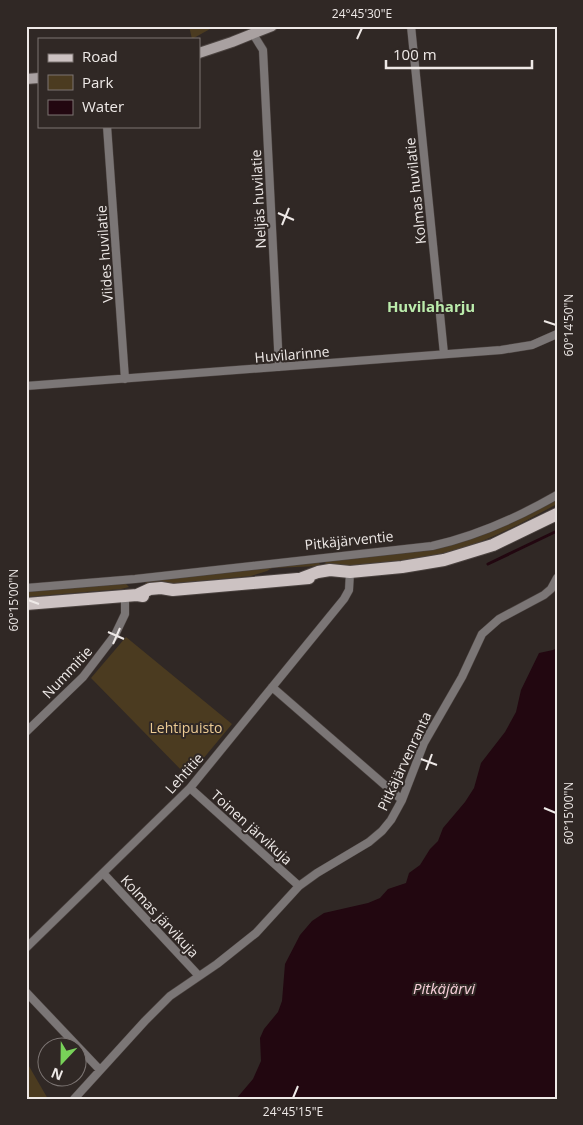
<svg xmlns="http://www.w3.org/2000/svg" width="583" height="1125" viewBox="0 0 583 1125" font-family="'Open Sans',sans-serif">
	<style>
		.green { fill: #4b3b20 }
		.water { fill: #220710 }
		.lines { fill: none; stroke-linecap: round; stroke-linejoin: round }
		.stream { stroke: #220710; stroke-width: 3 }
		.street-casing { stroke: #4b4340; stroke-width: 9 }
		.secondary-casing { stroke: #4b4340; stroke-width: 12 }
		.primary-casing { stroke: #4b4340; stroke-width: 14 }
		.street { stroke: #7b7676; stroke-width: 8 }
		.secondary { stroke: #a9a1a1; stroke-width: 10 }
		.primary { stroke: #ccc2c2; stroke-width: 12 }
		.ticks { fill: none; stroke: #eee9e7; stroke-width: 2 }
		.labels { text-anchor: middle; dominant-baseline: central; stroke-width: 4; stroke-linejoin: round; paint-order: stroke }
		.street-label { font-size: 14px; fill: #eee9e7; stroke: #302825 }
		.park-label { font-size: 14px; fill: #eccb94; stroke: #302825 }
		.neighbourhood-label { font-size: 15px; font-weight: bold; fill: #bbecac; stroke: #302825 }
		.water-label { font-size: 15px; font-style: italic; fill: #f7cfd9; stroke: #302825 }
		.neatline { fill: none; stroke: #eee9e7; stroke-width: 2 }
		.ticks-label { font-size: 12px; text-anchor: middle; fill: #eee9e7 }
	</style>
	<rect width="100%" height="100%" fill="#302825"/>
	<path class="green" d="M189,26H218L210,29L192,39Z
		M557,498V504C522,523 487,542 448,553C412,563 364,565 326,567L325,560L437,548C480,539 518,517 557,498Z
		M319,561L320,566L272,568L267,571L251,576L147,586L144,585L148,580Z
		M125,583L129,587L121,589L26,597V591Z
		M126,637L232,724L188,777L91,678Z
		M26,1061L48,1099H26Z"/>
	<path class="water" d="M557,648V1099H236L253,1079L261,1061L260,1038L264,1029L278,1012L282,1001L285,964L300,935L312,921L324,913L368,903L380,898L388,889L406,883L409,873L420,865L430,849L438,841L443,828L465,802L474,788L481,763L505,732L516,712L521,690L539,653L553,650Z"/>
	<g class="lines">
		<path class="stream" d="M488,564L557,531"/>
		<g class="street-casing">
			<path id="street" d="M411,26L444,354
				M253,34L263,50L279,367
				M107,126L125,379
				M26,386L501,350L532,345L557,334
				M26,588L135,579L432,546C477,536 517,518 557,495
				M272,687L402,800
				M26,732L83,677L115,635L125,614V597
				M190,788L299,886
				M103,873L199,976
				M26,948L190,788L344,599L349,590L350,572
				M26,992L100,1070
				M74,1099L145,1021L170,996L217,964L256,933L299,886L317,873L369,842L382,831L391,820L402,800L424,743L462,677L482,634L499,619L544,595L551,589L557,578"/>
		</g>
		<g class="secondary-casing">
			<path id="secondary" d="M199,53L232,42L272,26
				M26,79L39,78"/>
		</g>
		<g class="primary-casing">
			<path id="primary" d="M302,578L318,572L330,570L350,572L402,567L444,560L493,545L557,514
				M137,595L150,589L161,588L173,590L309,578
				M26,604L137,595L143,596"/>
		</g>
		<use href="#street" class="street"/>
		<use href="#secondary" class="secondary"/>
		<use href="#primary" class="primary"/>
	</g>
	<path class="ticks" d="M357,39L362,28M278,213L294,220M282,225L289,208M544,321L556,325M28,600L39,604M108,632L124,639M113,644L120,628M421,759L437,765M426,770L432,754M544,808L556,813M293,1098L298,1086"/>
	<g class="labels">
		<g class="street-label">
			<text transform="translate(415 191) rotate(-96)">Kolmas huvilatie</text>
			<text transform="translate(258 199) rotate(-93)">Neljäs huvilatie</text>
			<text transform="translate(104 254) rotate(-94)">Viides huvilatie</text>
			<text transform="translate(292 354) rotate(-5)">Huvilarinne</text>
			<text transform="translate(349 540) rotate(-6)">Pitkäjärventie</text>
			<text transform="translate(67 672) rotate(-47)">Nummitie</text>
			<text transform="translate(404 761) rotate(-65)">Pitkäjärvenranta</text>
			<text transform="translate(184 773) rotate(-48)">Lehtitie</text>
			<text transform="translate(252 827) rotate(42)">Toinen järvikuja</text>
			<text transform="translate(160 916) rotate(47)">Kolmas järvikuja</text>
		</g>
		<g class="park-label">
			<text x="186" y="727">Lehtipuisto</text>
		</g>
		<g class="neighbourhood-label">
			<text x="431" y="306">Huvilaharju</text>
		</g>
		<g class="water-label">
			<text x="444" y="988">Pitkäjärvi</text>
		</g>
	</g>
	<rect width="583" height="1125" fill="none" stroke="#302825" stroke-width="55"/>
	<rect x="38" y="38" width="162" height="90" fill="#302825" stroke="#7c7573"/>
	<rect x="48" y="54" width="25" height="8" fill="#ccc2c2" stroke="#7c7573"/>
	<text x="82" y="62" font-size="15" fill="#eee9e7">Road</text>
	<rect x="48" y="75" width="25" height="15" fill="#4b3b20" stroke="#7c7573"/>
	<text x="82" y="88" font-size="15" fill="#eee9e7">Park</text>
	<rect x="48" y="100" width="25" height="15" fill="#220710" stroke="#7c7573"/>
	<text x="82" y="112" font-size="15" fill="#eee9e7">Water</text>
	<g transform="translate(62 1062) rotate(202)"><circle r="24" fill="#302825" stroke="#7c7573"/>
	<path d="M0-4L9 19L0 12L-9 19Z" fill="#78d259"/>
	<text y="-8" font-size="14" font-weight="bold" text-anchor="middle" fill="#eee9e7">N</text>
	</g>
	<path d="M386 60v8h146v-8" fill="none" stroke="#eee9e7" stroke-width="2.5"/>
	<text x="393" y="60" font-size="15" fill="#eee9e7" stroke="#302825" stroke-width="4" paint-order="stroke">100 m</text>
	<rect x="28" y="28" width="528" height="1070" class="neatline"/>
	<g class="ticks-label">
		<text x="362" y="18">24°45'30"E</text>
		<text transform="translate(569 325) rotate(-90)" y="4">60°14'50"N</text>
		<text transform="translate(14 600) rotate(-90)" y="4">60°15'00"N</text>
		<text transform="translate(569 813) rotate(-90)" y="4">60°15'00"N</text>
		<text x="293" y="1116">24°45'15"E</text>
	</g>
</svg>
